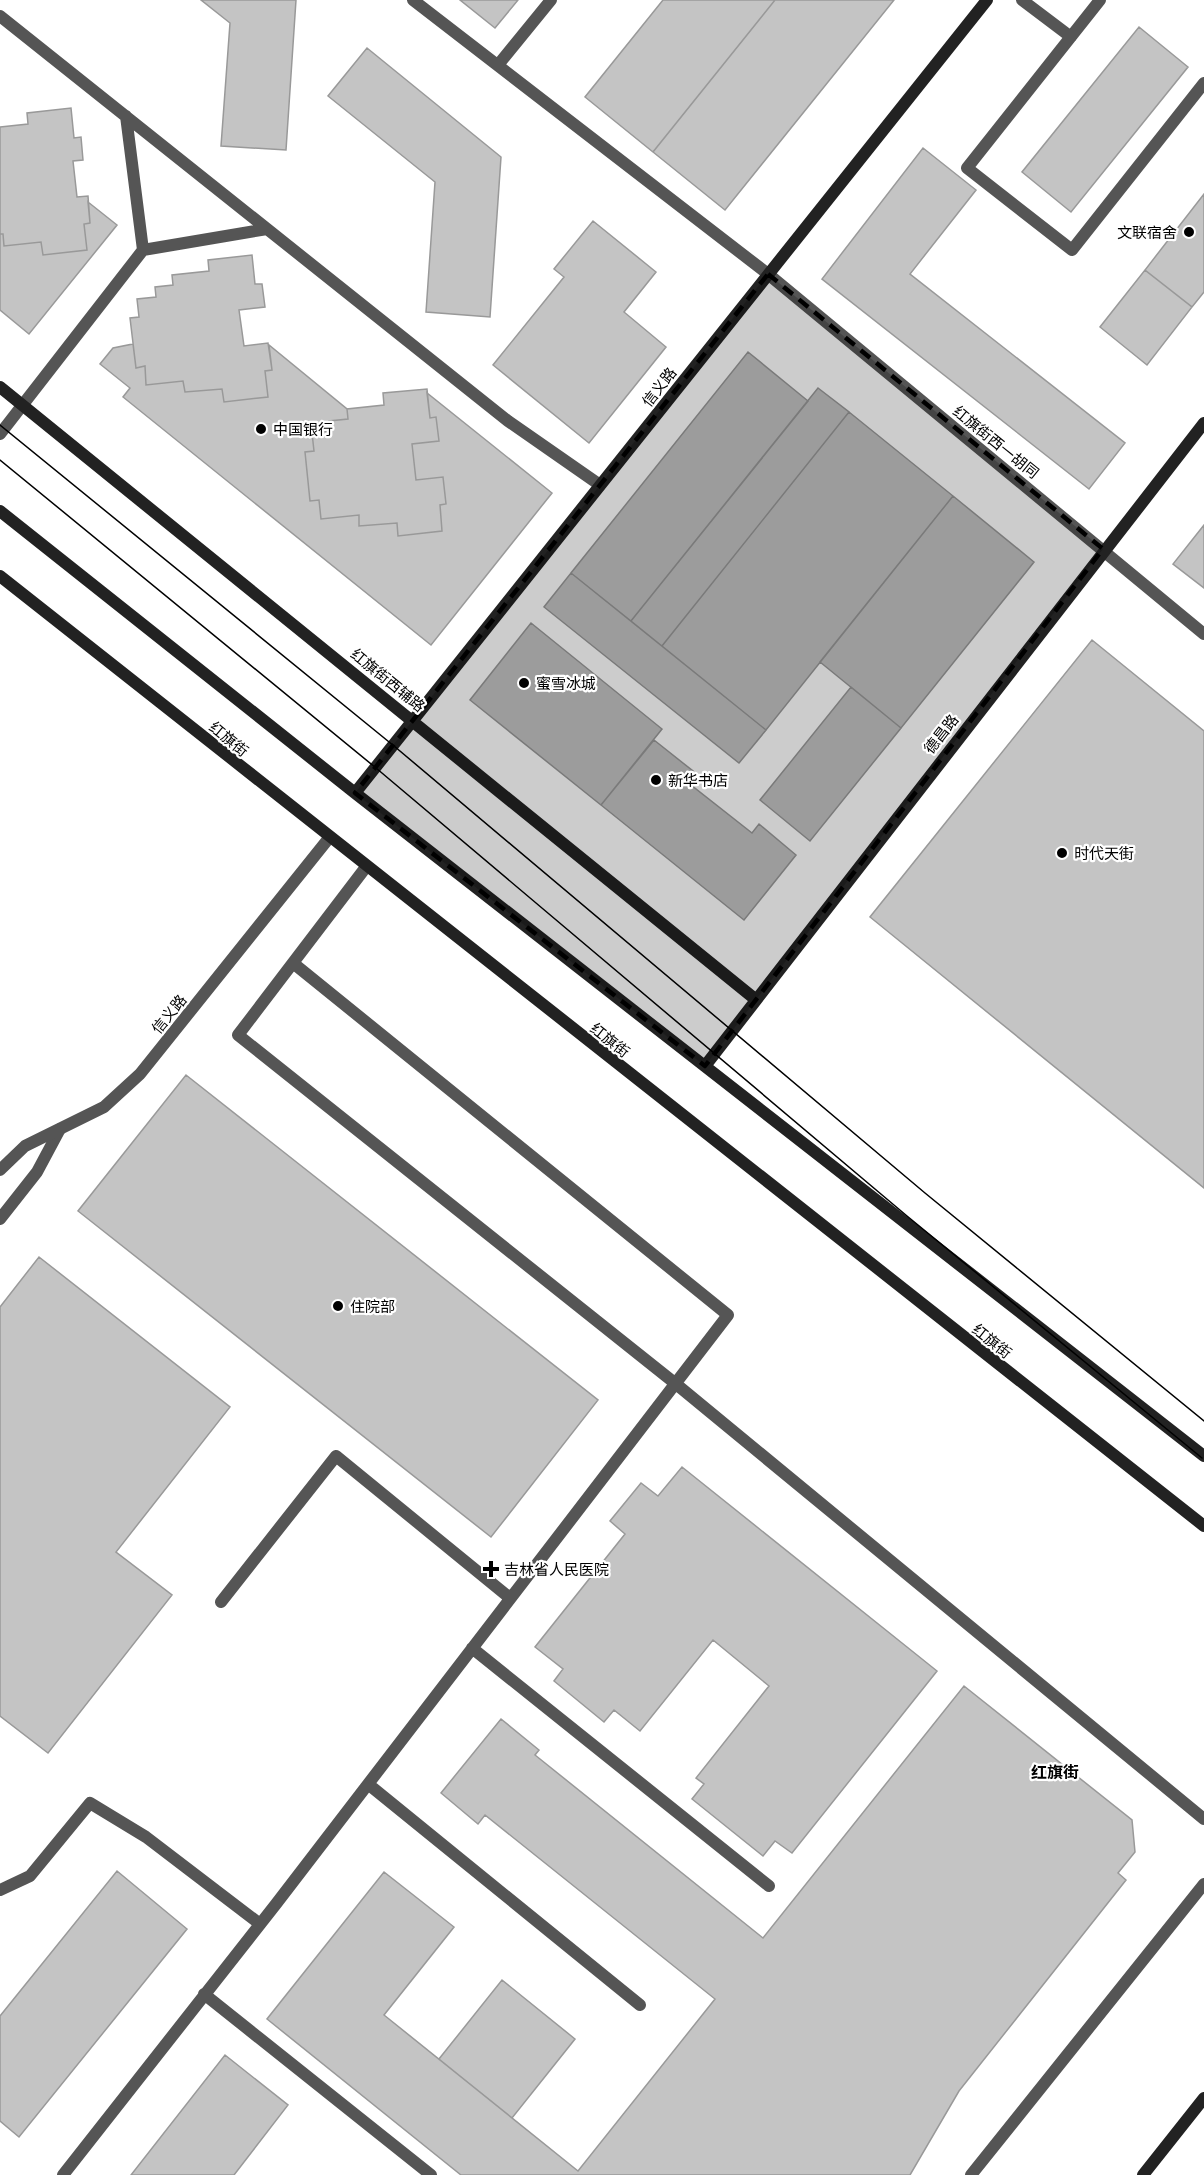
<svg xmlns="http://www.w3.org/2000/svg" width="1204" height="2175" viewBox="0 0 1204 2175" font-family="'PT Sans','Noto Sans SC',sans-serif">
	<style>
		.building { fill: #c4c4c4; stroke: #999; stroke-width: 1.5 }
		.lines { fill: none; stroke-linecap: round; stroke-linejoin: round }
		.lane { stroke: #555; stroke-width: 12 }
		.street { stroke: #555; stroke-width: 12 }
		.secondary { stroke: #222; stroke-width: 12 }
		.tram { stroke: #000; stroke-width: 1.5 }
		.marked { fill: #000; fill-opacity: 0.2; stroke: #000; stroke-width: 4.5; stroke-dasharray: 12 8; stroke-linejoin: round }
		.poi-dot { fill: #000; stroke: #fff; stroke-width: 2 }
		.labels { text-anchor: middle; dominant-baseline: central; stroke-width: 4.5; stroke-linejoin: round; paint-order: stroke }
		.poi-label { font-size: 15px; fill: #000; stroke: #fff; text-anchor: start }
		.street-label { font-size: 15px; fill: #000; stroke: #fff }
		.neighbourhood-label { font-size: 16px; font-weight: bold; fill: #000; stroke: #fff }
	</style>
	<rect width="100%" height="100%" fill="#fff"/>
	<path class="building" d="M201,0H296L286,150L221,146L230,23Z
		M460,0H518L495,28Z
		M663,0H775L653,152L585,97Z
		M775,0H894L725,210L653,152Z
		M1139,27L1188,67L1071,212L1022,172Z
		M367,48L501,157L490,317L426,312L435,182L328,96Z
		M71,108L74,138L81,137L83,160L73,161L77,197L88,196L90,223L84,224L87,250L43,255L41,242L4,246L3,234H0V127L28,124L27,113Z
		M923,148L976,190L910,274L1125,443L1089,489L822,279Z
		M1204,194V292L1192,307L1145,270Z
		M88,202L117,225L29,334L0,310V234H3L4,246L41,242L43,255L87,250L84,224L90,223Z
		M593,221L656,272L624,312L666,347L589,443L493,365L564,277L554,269Z
		M252,255L255,284H262L265,307L239,310L244,346L268,343L272,370L265,371L268,397L224,402L222,389L185,392L183,381L146,385L145,366L136,368L130,318L139,317L137,299L156,297L155,287L173,285L172,275L209,271L208,260Z
		M1145,270L1192,307L1147,365L1100,327Z
		M133,344L136,368L145,366L146,385L183,381L185,392L222,389L224,402L268,397L265,371L272,370L269,345L347,409L348,419L329,421L331,431L312,433L314,451L305,452L310,501L319,500L321,519L359,515V526L397,523L398,536L442,531L440,505L446,504L443,477L416,480L412,444L439,441L436,417L430,418L427,393L552,493L431,645L123,397L130,388L100,364L113,348Z
		M748,352L808,401L631,621L571,573Z
		M818,388L849,412L662,646L631,621Z
		M427,389L430,418L436,417L439,441L412,444L416,480L443,477L446,504L440,505L442,531L398,536L397,523L359,526V515L321,519L319,500L310,501L305,452L314,451L312,433L331,431L329,421L348,419L347,409L384,405L383,393Z
		M849,412L953,496L766,730L662,646Z
		M953,496L1034,562L901,728L820,662Z
		M1204,525V588L1173,564Z
		M571,573L766,730L739,763L544,607Z
		M531,623L662,729L601,805L470,700Z
		M1092,640L1204,731V1188L870,917Z
		M851,687L901,728L810,841L760,800Z
		M654,740L693,771L686,781L752,833L759,824L796,855L744,920L601,805Z
		M186,1075L598,1400L491,1537L78,1211Z
		M39,1257L230,1407L116,1552L172,1595L48,1753L0,1716V1307Z
		M682,1467L937,1671L792,1853L775,1841L763,1856L692,1799L704,1784L696,1778L769,1686L713,1640L640,1731L614,1710L604,1722L554,1681L563,1669L535,1647L625,1534L610,1521L641,1483L658,1496Z
		M964,1686L1132,1820L1135,1852L1118,1873L1126,1880L959,2091L910,2175H461L267,2019L384,1872L454,1927L384,2015L578,2171L715,1999L485,1815L478,1824L441,1793L501,1719L539,1750L535,1755L763,1938Z
		M117,1871L187,1929L19,2137L0,2121V2016Z
		M502,1980L575,2039L512,2118L439,2059Z
		M225,2055L288,2105L234,2175H131Z"/>
	<g class="lines">
		<path class="lane" d="M413,0L768,274
			M1022,0L1071,37
			M1100,0L967,168L1072,250L1204,83
			M0,16L508,421L600,485
			M498,65L551,0
			M143,250L267,229
			M0,434L143,250L126,116
			M366,867L238,1035L676,1384L1204,1819
			M0,1219L37,1172L60,1129
			M221,1602L336,1456L510,1598
			M472,1648L769,1886
			M368,1784L640,2005
			M0,1890L30,1876L90,1803L146,1837L260,1924
			M204,1994L431,2175
			M63,2175L276,1904L728,1315L293,963
			M971,2175L1204,1884"/>
		<path class="street" d="M768,274L1204,634
			M0,1170L25,1146L104,1107L140,1074L329,838"/>
		<path class="secondary" d="M0,387L755,999
			M0,511L355,793L1204,1456
			M0,576L1204,1526
			M355,793L987,0
			M705,1066L1204,423
			M1143,2175L1204,2098"/>
		<path class="tram" d="M0,425L394,746L925,1193L1204,1421
			M0,460L376,768L907,1216L1202,1458"/>
	</g>
	<path class="marked" d="M768,274L1103,549L705,1066L355,793Z"/>
	<g class="poi-dot">
		<circle cx="1189" cy="232" r="6"/>
		<circle cx="261" cy="429" r="6"/>
		<circle cx="524" cy="683" r="6"/>
		<circle cx="656" cy="780" r="6"/>
		<circle cx="1062" cy="853" r="6"/>
		<circle cx="338" cy="1306" r="6"/>
		<path d="M488 1560h6v6h6v6h-6v6h-6v-6h-6v-6h6z"/>
	</g>
	<g class="labels">
		<g class="poi-label">
			<text x="1177" y="232" text-anchor="end">文联宿舍</text>
			<text x="273" y="429">中国银行</text>
			<text x="536" y="683">蜜雪冰城</text>
			<text x="668" y="780">新华书店</text>
			<text x="1074" y="853">时代天街</text>
			<text x="350" y="1306">住院部</text>
			<text x="504" y="1569">吉林省人民医院</text>
		</g>
		<g class="street-label">
			<text transform="translate(659 387) rotate(-52)">信义路</text>
			<text transform="translate(996 442) rotate(39)">红旗街西一胡同</text>
			<text transform="translate(388 680) rotate(39)">红旗街西辅路</text>
			<text transform="translate(941 734) rotate(-52)">德昌路</text>
			<text transform="translate(229 739) rotate(39)">红旗街</text>
			<text transform="translate(169 1014) rotate(-51)">信义路</text>
			<text transform="translate(610 1040) rotate(38)">红旗街</text>
			<text transform="translate(992 1341) rotate(38)">红旗街</text>
		</g>
		<g class="neighbourhood-label">
			<text x="1055" y="1772">红旗街</text>
		</g>
	</g>
</svg>
